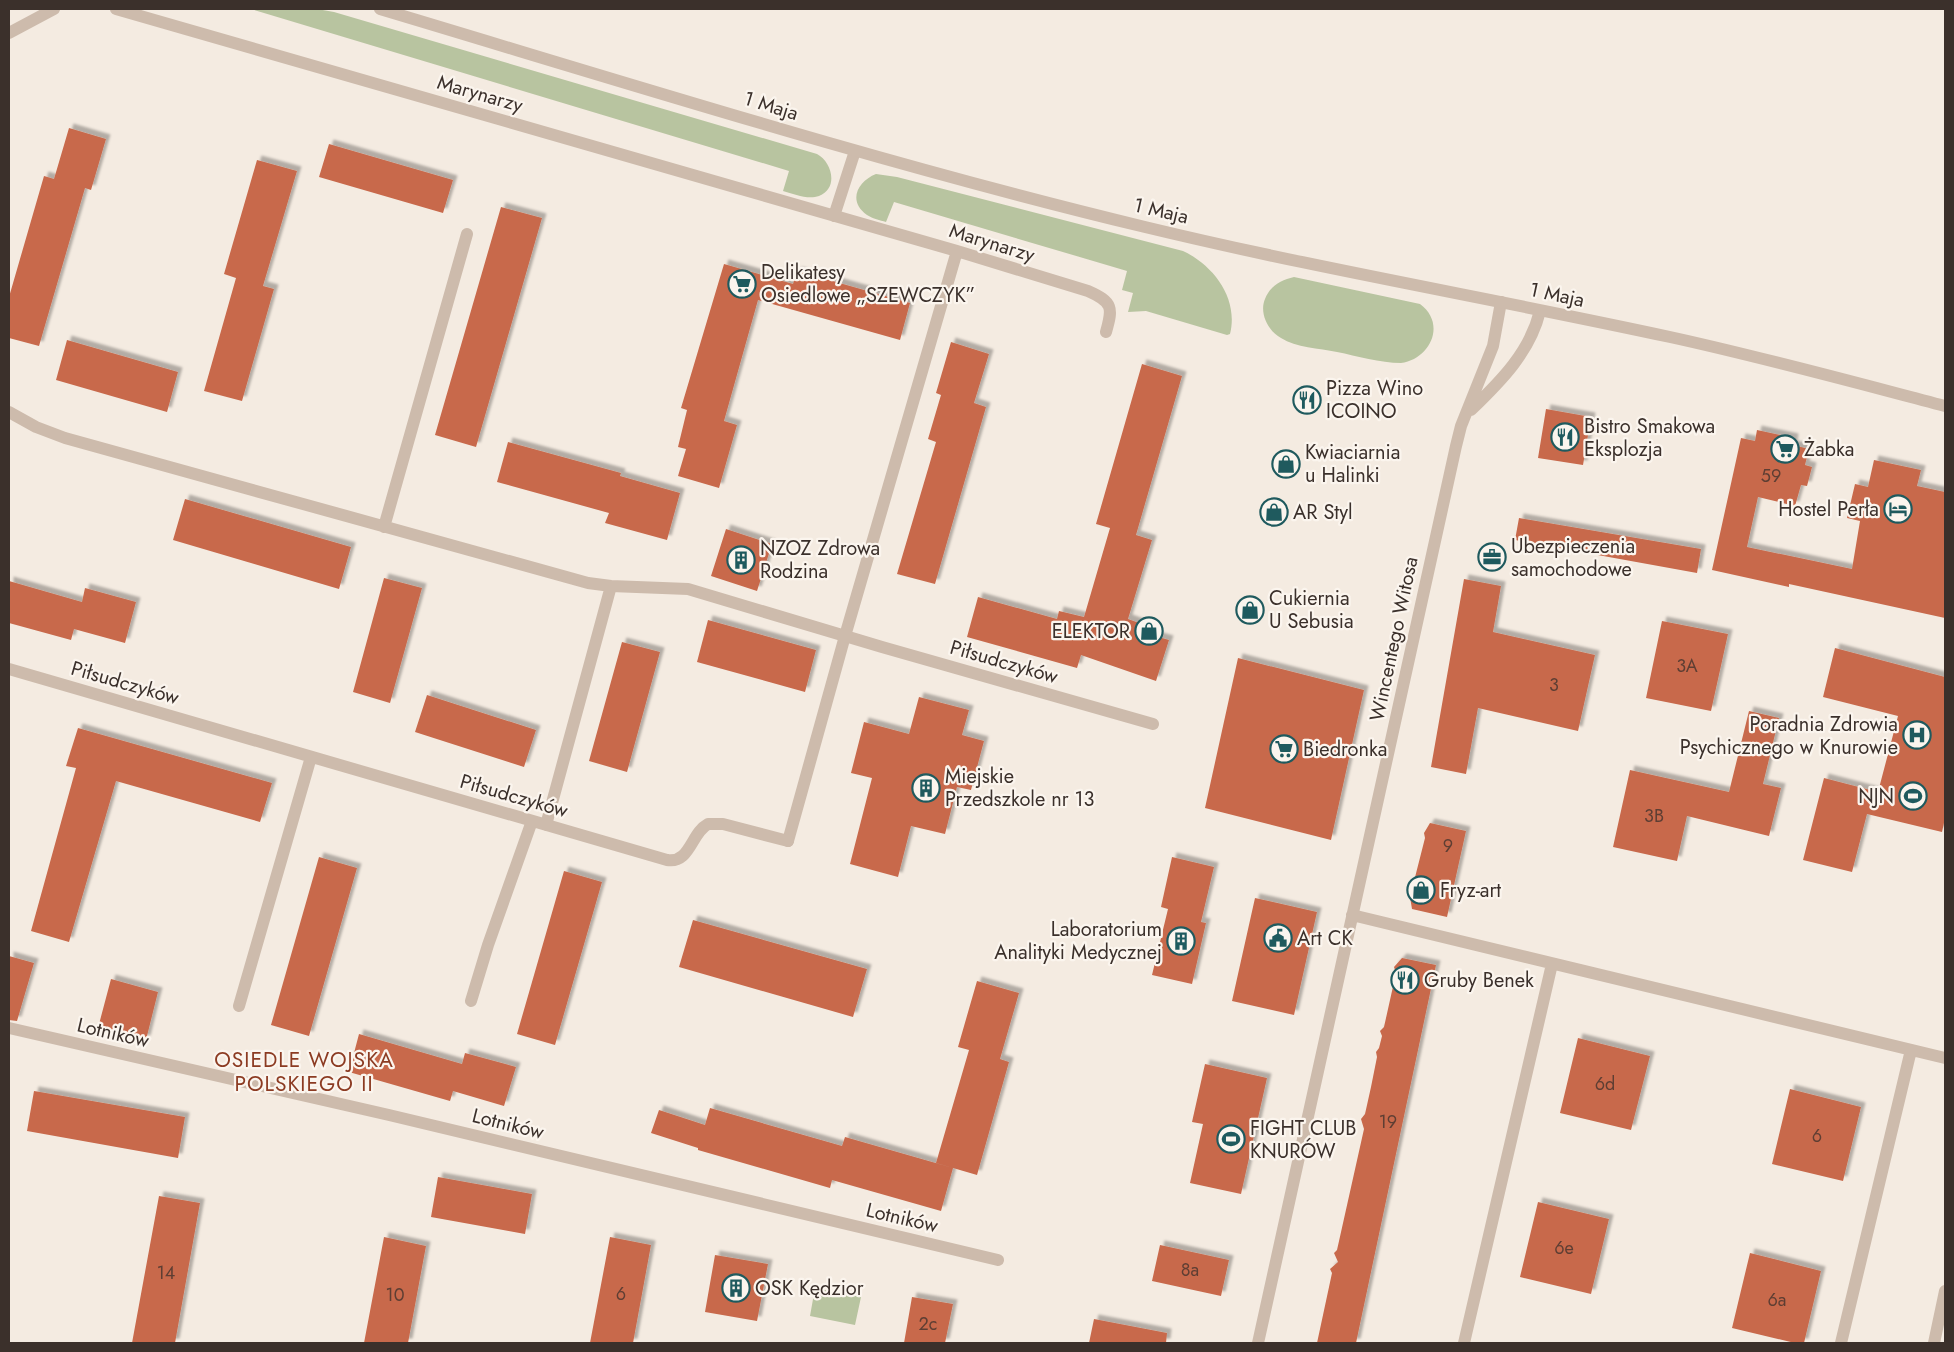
<svg xmlns="http://www.w3.org/2000/svg" width="1954" height="1352" viewBox="0 0 1954 1352" font-family="Jost,sans-serif">
	<style>
		.green { fill: #b8c4a0 }
		.building { fill: #c8694b; filter: url(#shadow) }
		.lines { fill: none; stroke-linecap: round; stroke-linejoin: round }
		.pedestrian { stroke: #cdbbac; stroke-width: 12 }
		.minor { stroke: #cdbbac; stroke-width: 12 }
		.tertiary { stroke: #cdbbac; stroke-width: 12 }
		.labels { text-anchor: middle; dominant-baseline: central; stroke-width: 4.5; stroke-linejoin: round; paint-order: stroke }
		.number-label { font-size: 18px; fill: #5e3e33 }
		.street-label { font-size: 20px; fill: #3b302b; stroke: #fbf5ee }
		.poi-label { font-size: 20px; fill: #3b302b; stroke: #fbf5ee; text-anchor: start }
		.neighbourhood-label { font-size: 21px; letter-spacing: 1px; fill: #8c3b22; stroke: #fbf5ee }
	</style>
	<defs>
		<filter id="shadow"><feDropShadow dx="4.5" dy="-4.5" stdDeviation="1" flood-color="#0004"/></filter>
	</defs>
	<rect width="100%" height="100%" fill="#f4ebe1"/>
	<path class="green" d="M251,9H317L334,12L817,154C832,162 839,188 819,196C808,200 794,194 783,191L789,171Z
		M876,174L897,177L1183,251C1213,265 1239,298 1230,334L1227,335L1146,311L1128,312L1133,293L1122,290L1127,271L894,202L886,222C880,220 873,219 867,215C847,201 858,181 876,174Z
		M1294,277L1420,304C1447,324 1430,359 1401,363C1380,363 1357,356 1337,352C1319,348 1296,348 1281,338C1268,331 1259,313 1265,299C1270,286 1281,280 1294,277Z
		M815,1288L861,1297L855,1325L810,1316Z"/>
	<path class="building" d="M69,128L106,139L91,190L85,188L39,346L9,338V297L44,176L54,179Z
		M329,144L453,180L443,213L319,177Z
		M257,160L297,171L263,286L274,289L242,401L204,391L236,278L224,274Z
		M501,207L542,218L476,447L435,435Z
		M724,264L793,284L797,271L910,303L900,340L758,300L724,421L737,425L719,488L678,476L686,449L678,447L687,410L681,408Z
		M67,340L178,372L167,412L56,380Z
		M951,342L989,354L974,403L986,407L935,584L897,574L936,442L928,439L941,395L936,393Z
		M1142,364L1182,376L1136,535L1152,540L1128,619L1139,623L1137,631L1169,640L1156,681L1081,655L1077,668L967,637L978,597L1057,619L1059,611L1084,617L1110,528L1096,524Z
		M1546,409L1591,417L1583,465L1538,458Z
		M1757,430L1794,438L1793,445L1809,449L1805,465L1812,467L1807,486L1801,485L1795,506L1758,497L1747,547L1852,569L1860,521L1847,518L1855,484L1868,487L1874,460L1921,470L1917,486L1945,492V618L1789,584V587L1712,570L1741,438L1755,441Z
		M508,442L621,473L620,476L680,493L667,540L605,523L609,513L497,482Z
		M185,499L351,547L339,589L173,540Z
		M1519,518L1701,549L1697,573L1515,540Z
		M726,529L772,544L757,591L711,576Z
		M384,578L422,588L390,703L353,692Z
		M1464,579L1501,586L1493,632L1595,655L1578,731L1478,708L1466,774L1431,767Z
		M9,581L82,602L85,588L136,602L125,643L74,629L71,640L9,623Z
		M708,620L816,650L805,692L697,662Z
		M1662,621L1728,634L1711,711L1646,698Z
		M622,642L660,652L627,772L589,761Z
		M1835,648L1945,677V818L1942,832L1867,814L1852,872L1803,860L1824,778L1878,792L1898,716L1823,697Z
		M1238,658L1364,690L1331,840L1205,808Z
		M427,695L536,730L524,767L415,732Z
		M919,697L969,710L962,735L984,741L971,790L957,787L945,834L911,826L898,877L850,864L872,778L851,773L864,722L909,734Z
		M1749,711L1779,718L1763,784L1781,788L1769,836L1687,816L1677,861L1613,847L1630,770L1729,792Z
		M78,728L272,783L260,822L116,781L69,942L31,931L76,768L66,766Z
		M1430,823L1466,831L1447,917L1412,909L1410,897L1425,838L1424,833Z
		M319,857L357,868L309,1036L271,1025Z
		M1172,857L1214,867L1201,922L1206,923L1192,984L1152,975L1168,909L1161,907Z
		M564,871L602,882L555,1045L517,1034Z
		M1255,898L1317,912L1294,1015L1232,1001Z
		M693,920L867,969L853,1017L679,967Z
		M9,956L34,963L17,1021L9,1020Z
		M1402,958L1436,965L1356,1343H1317L1332,1273L1330,1269L1338,1262L1334,1253L1337,1250L1364,1129L1361,1119L1365,1114L1371,1087L1377,1057L1376,1052L1379,1048L1382,1036L1380,1031L1384,1027L1396,973L1394,967Z
		M111,979L158,992L146,1040L98,1028Z
		M977,981L1019,993L1000,1059L1009,1062L977,1175L936,1163L969,1050L958,1047Z
		M359,1034L462,1064L465,1053L516,1067L504,1106L453,1091L450,1101L349,1072Z
		M1578,1038L1650,1056L1631,1130L1560,1113Z
		M1205,1064L1267,1078L1241,1194L1190,1183L1203,1124L1192,1122Z
		M1790,1089L1861,1107L1843,1181L1772,1164Z
		M34,1091L185,1117L178,1158L27,1131Z
		M710,1108L842,1146L845,1137L953,1168L941,1211L832,1180L830,1188L698,1150V1148L651,1133L659,1110L705,1125Z
		M438,1177L532,1194L525,1234L431,1217Z
		M159,1196L200,1203L175,1343H132Z
		M1538,1202L1609,1219L1591,1294L1520,1277Z
		M384,1237L426,1246L408,1343H364Z
		M610,1237L651,1245L633,1343H590Z
		M1160,1245L1229,1260L1221,1296L1152,1281Z
		M1750,1253L1821,1271L1804,1343H1795L1732,1328Z
		M715,1255L768,1264L757,1321L705,1312Z
		M912,1297L953,1304L945,1343H904Z
		M1094,1319L1167,1333L1166,1343H1089Z"/>
	<g class="lines">
		<path class="pedestrian" d="M788,841L845,636"/>
		<path class="minor" d="M116,9L957,251L1088,291C1113,302 1113,308 1106,332
			M9,33L54,9
			M834,216L855,151
			M1471,410C1501,381 1530,352 1540,311
			M9,412L36,427L65,438L588,583L611,586L688,589L882,647L1153,724
			M384,527L467,234
			M845,636L957,251
			M9,669L667,860C690,864 691,833 708,824H723L788,841
			M546,825L611,586
			M1352,915L1945,1058
			M471,1001L488,945L532,821
			M239,1006L311,757
			M9,1028L389,1115L998,1260
			M1258,1343L1456,446L1461,426L1493,346L1501,302
			M1464,1343L1552,964
			M1841,1343L1911,1050
			M1934,1343L1945,1291"/>
		<path class="tertiary" d="M380,9C634,85 887,165 1145,227C1319,269 1495,299 1670,337C1762,357 1853,382 1945,406"/>
	</g>
	<defs>
		<g id="supermarket-ring" transform="scale(1.4375)"><circle r="9.5" fill="#fbf5ee" stroke="#1f5a5e" stroke-width="1.5"/><path d="M-6-5.5h2.5l.6 2H6L4.5 2H-2.5L-4.4-4H-6ZM-1.5 3.2a1.3 1.3 0 1 0 .1 0ZM3 3.2a1.3 1.3 0 1 0 .1 0Z" fill="#1f5a5e"/></g>
		<g id="restaurant-ring" transform="scale(1.4375)"><circle r="9.5" fill="#fbf5ee" stroke="#1f5a5e" stroke-width="1.5"/><path d="M-5-6h1v4h1v-4h1v4h1v-4h1v5L-1.5 .5V6h-2V.5L-5-1ZM5-6V6H3V1.5H1.5Q1.5-4 5-6Z" fill="#1f5a5e"/></g>
		<g id="shop-ring" transform="scale(1.4375)"><circle r="9.5" fill="#fbf5ee" stroke="#1f5a5e" stroke-width="1.5"/><path d="M-5-2.5h2.3a2.7 3.5 0 0 1 5.4 0H5L5.5 6h-11ZM-1.5-2.5h3a1.5 2.3 0 0 0-3 0Z" fill="#1f5a5e"/></g>
		<g id="hotel-ring" transform="scale(1.4375)"><circle r="9.5" fill="#fbf5ee" stroke="#1f5a5e" stroke-width="1.5"/><path d="M-6-4.5h1.5V1H6V5H4.5V3h-9V5H-6ZM-4 0a1.8 1.8 0 1 1 3.6 0ZM.5 0V-2.5h3Q6-2.5 6 0Z" fill="#1f5a5e"/></g>
		<g id="office-ring" transform="scale(1.4375)"><circle r="9.5" fill="#fbf5ee" stroke="#1f5a5e" stroke-width="1.5"/><path d="M-6-3h4V-5.5h4V-3h4V5H-6ZM-1-4.5V-3h2v-1.5ZM-6 0V1H6V0Z" fill="#1f5a5e"/></g>
		<g id="building-ring" transform="scale(1.4375)"><circle r="9.5" fill="#fbf5ee" stroke="#1f5a5e" stroke-width="1.5"/><path d="M-4-6H4V6H1V3H-1V6H-4ZM-2.5-4.3h1.7v1.8h-1.7ZM.8-4.3h1.7v1.8H.8ZM-2.5-1h1.7V.8h-1.7ZM.8-1h1.7V.8H.8Z" fill="#1f5a5e"/></g>
		<g id="hospital-ring" transform="scale(1.4375)"><circle r="9.5" fill="#fbf5ee" stroke="#1f5a5e" stroke-width="1.5"/><path d="M-5-5h3v3.5h4V-5h3V5h-3V1.5h-4V5h-3Z" fill="#1f5a5e"/></g>
		<g id="stadium-ring" transform="scale(1.4375)"><circle r="9.5" fill="#fbf5ee" stroke="#1f5a5e" stroke-width="1.5"/><path d="M0-5a6.5 5 0 1 0 0 10a6.5 5 0 1 0 0-10ZM-3.5-1.8h7v3.6h-7Z" fill="#1f5a5e"/></g>
		<g id="civic-ring" transform="scale(1.4375)"><circle r="9.5" fill="#fbf5ee" stroke="#1f5a5e" stroke-width="1.5"/><path d="M-.6-6.5H3V-4.5H.6V-3L4-1V1h2V6H-6V1h2V-1L-.6-3ZM-1.2 2.5V6h2.4V2.5Z" fill="#1f5a5e"/></g>
	</defs>
	<g fill-rule="evenodd">
		<use href="#supermarket-ring" x="742" y="284"/>
		<use href="#restaurant-ring" x="1307" y="400"/>
		<use href="#restaurant-ring" x="1565" y="437"/>
		<use href="#supermarket-ring" x="1785" y="449"/>
		<use href="#shop-ring" x="1286" y="464"/>
		<use href="#hotel-ring" x="1898" y="509"/>
		<use href="#shop-ring" x="1274" y="512"/>
		<use href="#office-ring" x="1492" y="557"/>
		<use href="#building-ring" x="741" y="560"/>
		<use href="#shop-ring" x="1250" y="610"/>
		<use href="#shop-ring" x="1149" y="631"/>
		<use href="#hospital-ring" x="1917" y="735"/>
		<use href="#supermarket-ring" x="1284" y="749"/>
		<use href="#building-ring" x="926" y="788"/>
		<use href="#stadium-ring" x="1913" y="796"/>
		<use href="#shop-ring" x="1421" y="890"/>
		<use href="#civic-ring" x="1278" y="938"/>
		<use href="#building-ring" x="1181" y="941"/>
		<use href="#restaurant-ring" x="1405" y="980"/>
		<use href="#stadium-ring" x="1231" y="1139"/>
		<use href="#building-ring" x="736" y="1288"/>
	</g>
	<g class="labels">
		<g class="number-label">
			<text x="1771" y="476">59</text>
			<text x="1687" y="666">3A</text>
			<text x="1554" y="685">3</text>
			<text x="1654" y="816">3B</text>
			<text x="1448" y="846">9</text>
			<text x="1605" y="1084">6d</text>
			<text x="1388" y="1122">19</text>
			<text x="1817" y="1136">6</text>
			<text x="1564" y="1248">6e</text>
			<text x="1190" y="1270">8a</text>
			<text x="166" y="1273">14</text>
			<text x="621" y="1294">6</text>
			<text x="395" y="1295">10</text>
			<text x="1777" y="1300">6a</text>
			<text x="928" y="1324">2c</text>
		</g>
		<g class="street-label">
			<text transform="translate(480 94) rotate(16)">Marynarzy</text>
			<text transform="translate(771 106) rotate(17)">1 Maja</text>
			<text transform="translate(1161 211) rotate(13)">1 Maja</text>
			<text transform="translate(992 243) rotate(17)">Marynarzy</text>
			<text transform="translate(1557 295) rotate(12)">1 Maja</text>
			<text transform="translate(1394 639) rotate(-78)">Wincentego Witosa</text>
			<text transform="translate(1004 662) rotate(16)">Piłsudczyków</text>
			<text transform="translate(125 683) rotate(16)">Piłsudczyków</text>
			<text transform="translate(514 796) rotate(16)">Piłsudczyków</text>
			<text transform="translate(113 1033) rotate(13)">Lotników</text>
			<text transform="translate(508 1124) rotate(14)">Lotników</text>
			<text transform="translate(902 1218) rotate(13)">Lotników</text>
		</g>
		<g class="poi-label">
			<text x="761" y="272">Delikatesy<tspan x="761" dy="23">Osiedlowe „SZEWCZYK”</tspan></text>
			<text x="1326" y="388">Pizza Wino<tspan x="1326" dy="23">ICOINO</tspan></text>
			<text x="1584" y="426">Bistro Smakowa<tspan x="1584" dy="23">Eksplozja</tspan></text>
			<text x="1804" y="449">Żabka</text>
			<text x="1305" y="452">Kwiaciarnia<tspan x="1305" dy="23">u Halinki</tspan></text>
			<text x="1879" y="509" text-anchor="end">Hostel Perła</text>
			<text x="1293" y="512">AR Styl</text>
			<text x="1511" y="546">Ubezpieczenia<tspan x="1511" dy="23">samochodowe</tspan></text>
			<text x="760" y="548">NZOZ Zdrowa<tspan x="760" dy="23">Rodzina</tspan></text>
			<text x="1269" y="598">Cukiernia<tspan x="1269" dy="23">U Sebusia</tspan></text>
			<text x="1130" y="631" text-anchor="end">ELEKTOR</text>
			<text x="1898" y="724" text-anchor="end">Poradnia Zdrowia<tspan x="1898" dy="23">Psychicznego w Knurowie</tspan></text>
			<text x="1303" y="749">Biedronka</text>
			<text x="945" y="776">Miejskie<tspan x="945" dy="23">Przedszkole nr 13</tspan></text>
			<text x="1894" y="796" text-anchor="end">NJN</text>
			<text x="1440" y="890">Fryz-art</text>
			<text x="1162" y="929" text-anchor="end">Laboratorium<tspan x="1162" dy="23">Analityki Medycznej</tspan></text>
			<text x="1297" y="938">Art CK</text>
			<text x="1424" y="980">Gruby Benek</text>
			<text x="1250" y="1128">FIGHT CLUB<tspan x="1250" dy="23">KNURÓW</tspan></text>
			<text x="755" y="1288">OSK Kędzior</text>
		</g>
		<g class="neighbourhood-label">
			<text x="304" y="1060">OSIEDLE WOJSKA<tspan x="304" dy="24">POLSKIEGO II</tspan></text>
		</g>
	</g>
	<rect width="1954" height="1352" fill="none" stroke="#3b302b" stroke-width="20"/>
</svg>
